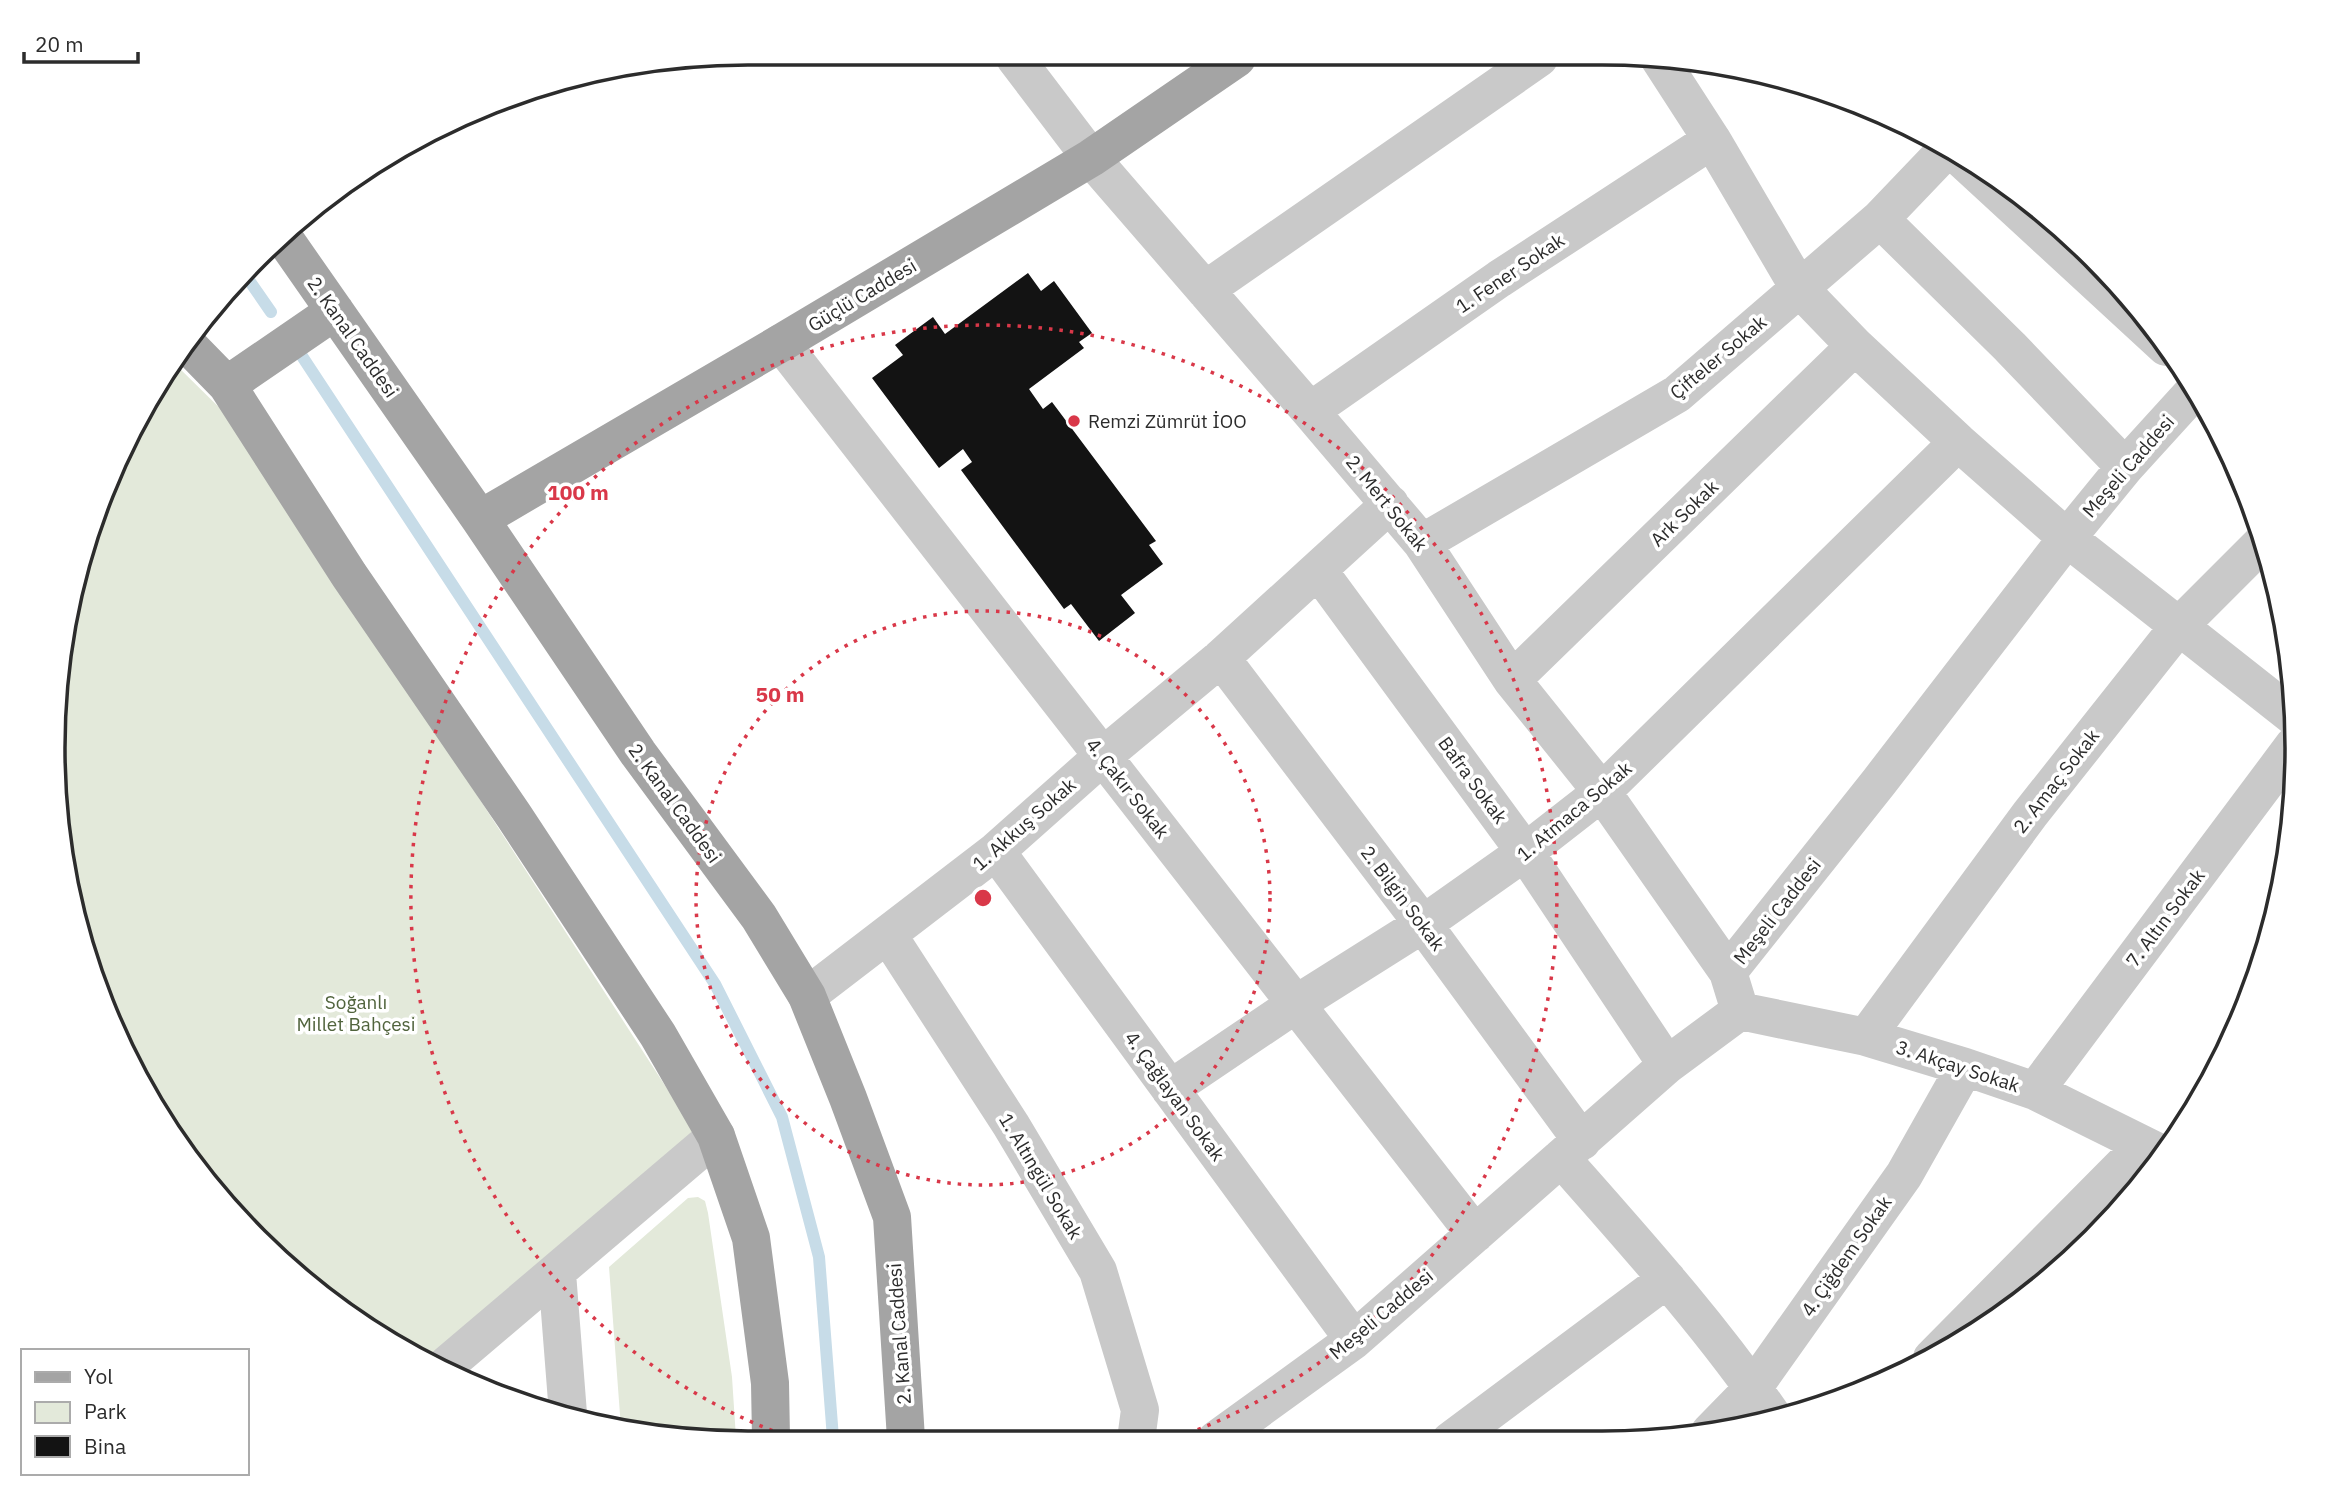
<svg xmlns="http://www.w3.org/2000/svg" width="2350" height="1496" viewBox="0 0 2350 1496" font-family="'IBM Plex Sans',sans-serif">
	<style>
		.green { fill: #e3e9da }
		.lines { fill: none; stroke-linecap: round; stroke-linejoin: round }
		.stream { stroke: #c7dce8; stroke-width: 12 }
		.building { fill: #131313 }
		.minor { stroke: #c9c9c9; stroke-width: 38 }
		.major { stroke: #a4a4a4; stroke-width: 38 }
		.ring { fill: none; stroke: #d93849; stroke-width: 3.5; stroke-dasharray: 3.5 7 }
		.poi-dot { fill: #d93849; stroke: #fff; stroke-width: 2.5 }
		.labels { text-anchor: middle; dominant-baseline: central; stroke-width: 7; stroke-linejoin: round; paint-order: stroke }
		.street-label { font-size: 19px; fill: #2c2c2c; stroke: #fff }
		.poi-label { font-size: 19px; fill: #2c2c2c; stroke: #fff; text-anchor: start }
		.park-label { font-size: 19px; fill: #51643d; stroke: #fff }
		.rim { fill: none; stroke: #2c2c2c; stroke-width: 3.5 }
		.centre { fill: #d93849; stroke: #fff; stroke-width: 3.5 }
		.ring-label { font-size: 21px; text-anchor: middle; font-weight: bold; fill: #d93849; stroke: #fff; stroke-width: 7; stroke-linejoin: round; paint-order: stroke }
	</style>
	<rect width="100%" height="100%" fill="#fff"/>
	<path class="green" d="M172,361L238,426L699,1138L432,1362L324,1300L225,1207L169,1134L106,1015L76,928L58,838L54,703L90,524L145,401Z
		M698,1197L705,1201L708,1213L732,1377L736,1438H658L621,1428L609,1267L688,1198Z"/>
	<g class="lines">
		<path class="stream" d="M244,273L271,312
			M294,344L715,984L782,1117L819,1257L833,1438"/>
	</g>
	<path class="building" d="M1028,273L1041,291L1054,281L1092,333L1079,342L1084,348L1029,389L1043,409L1052,402L1156,541L1149,545L1163,564L1121,595L1135,613L1099,641L1071,604L1064,609L961,470L972,462L963,449L939,468L872,378L903,355L895,345L933,317L945,334Z"/>
	<g class="lines">
		<path class="minor" d="M1015,58L1091,158L1310,411L1422,543L1512,680L1602,792L1728,972
			M1659,58L1712,140L1799,288L1855,346L1958,442L2067,538L2293,716
			M1963,160L2166,347
			M1880,219L2010,347L2125,467
			M1205,290L1539,58
			M781,343L1475,1234
			M1310,411L1499,279L1712,140
			M1422,543L1677,394L1880,219L1946,150
			M1318,570L1525,852L1667,1065
			M1221,658L1423,924L1582,1141
			M1512,680L1855,346
			M996,851L1354,1340
			M888,935L1011,1125L1098,1271L1140,1410L1136,1440
			M807,996L996,851L1103,756L1221,658L1390,504
			M1740,1011L1866,1037L1965,1067L2035,1091L2164,1155
			M1866,1037L2030,814L2179,626L2264,541
			M1170,1089L1296,1004L1423,924L1525,852L1602,792L1958,442
			M2035,1091L2294,745
			M1561,1158C1636,1243 1712,1327 1776,1421
			M557,1273L568,1414
			M1932,1358L2143,1145
			M443,1368L716,1136
			M1710,1432L1753,1388L1904,1175L1965,1067
			M1216,1440L1354,1340L1667,1065L1740,1011L1728,972L1879,782L2067,538L2125,467L2196,389
			M1450,1441L1667,1279"/>
		<path class="major" d="M281,234L480,519L638,753L759,917L807,996L848,1098L892,1217L906,1439
			M185,342L227,385L349,575L514,816L658,1035L716,1136L751,1238L770,1383L771,1438
			M227,385L335,311
			M480,519L781,343L1091,158L1237,58"/>
	</g>
	<g class="ring">
		<circle cx="983" cy="898" r="287"/>
		<path d="M792 1438A573 573 0 1 1 1170 1440"/>
	</g>
	<circle class="poi-dot" cx="1074" cy="421" r="7"/>
	<g class="labels">
		<g class="street-label">
			<text transform="translate(1510 273) rotate(-34)">1. Fener Sokak</text>
			<text transform="translate(862 295) rotate(-31)">Güçlü Caddesi</text>
			<text transform="translate(353 337) rotate(55)">2. Kanal Caddesi</text>
			<text transform="translate(1718 357) rotate(-40)">Çifteler Sokak</text>
			<text transform="translate(2128 466) rotate(-49)">Meşeli Caddesi</text>
			<text transform="translate(1387 503) rotate(51)">2. Mert Sokak</text>
			<text transform="translate(1684 513) rotate(-44)">Ark Sokak</text>
			<text transform="translate(1473 780) rotate(54)">Bafra Sokak</text>
			<text transform="translate(2056 781) rotate(-52)">2. Amaç Sokak</text>
			<text transform="translate(1128 788) rotate(52)">4. Çakır Sokak</text>
			<text transform="translate(675 803) rotate(54)">2. Kanal Caddesi</text>
			<text transform="translate(1574 811) rotate(-40)">1. Atmaca Sokak</text>
			<text transform="translate(1024 824) rotate(-41)">1. Akkuş Sokak</text>
			<text transform="translate(1403 898) rotate(53)">2. Bilgin Sokak</text>
			<text transform="translate(1777 911) rotate(-52)">Meşeli Caddesi</text>
			<text transform="translate(2165 918) rotate(-53)">7. Altın Sokak</text>
			<text transform="translate(1958 1066) rotate(18)">3. Akçay Sokak</text>
			<text transform="translate(1175 1096) rotate(54)">4. Çağlayan Sokak</text>
			<text transform="translate(1041 1176) rotate(59)">1. Altıngül Sokak</text>
			<text transform="translate(1846 1256) rotate(-55)">4. Çiğdem Sokak</text>
			<text transform="translate(1381 1314) rotate(-40)">Meşeli Caddesi</text>
			<text transform="translate(899 1334) rotate(-94)">2. Kanal Caddesi</text>
		</g>
		<g class="poi-label">
			<text x="1088" y="421">Remzi Zümrüt İOO</text>
		</g>
		<g class="park-label">
			<text x="356" y="1002">Soğanlı<tspan x="356" dy="22">Millet Bahçesi</tspan></text>
		</g>
	</g>
	<path d="M0 0H2350V1496H0ZM748 65H1602A683 683 0 0 1 2285 748V748A683 683 0 0 1 1602 1431H748A683 683 0 0 1 65 748V748A683 683 0 0 1 748 65Z" fill="#fff" fill-rule="evenodd"/>
	<path class="rim" d="M748 65H1602A683 683 0 0 1 2285 748V748A683 683 0 0 1 1602 1431H748A683 683 0 0 1 65 748V748A683 683 0 0 1 748 65Z"/>
	<circle cx="983" cy="898" r="10" class="centre"/>
	<g class="ring-label">
		<text x="578" y="500">100 m</text>
		<text x="780" y="702">50 m</text>
	</g>
	<rect x="21" y="1349" width="228" height="126" fill="#ffffff" stroke="#ababab" stroke-width="2"/>
	<rect x="35" y="1372" width="35" height="10" fill="#a4a4a4" stroke="#ababab" stroke-width="2"/>
	<text x="84" y="1384" font-size="21" fill="#2c2c2c">Yol</text>
	<rect x="35" y="1402" width="35" height="21" fill="#e3e9da" stroke="#ababab" stroke-width="2"/>
	<text x="84" y="1419" font-size="21" fill="#2c2c2c">Park</text>
	<rect x="35" y="1436" width="35" height="21" fill="#131313" stroke="#ababab" stroke-width="2"/>
	<text x="84" y="1454" font-size="21" fill="#2c2c2c">Bina</text>
	<path d="M24 52v10h114v-10" fill="none" stroke="#2c2c2c" stroke-width="3.5"/>
	<text x="35" y="52" font-size="21" fill="#2c2c2c" stroke="#ffffff" stroke-width="5" paint-order="stroke">20 m</text>
</svg>
